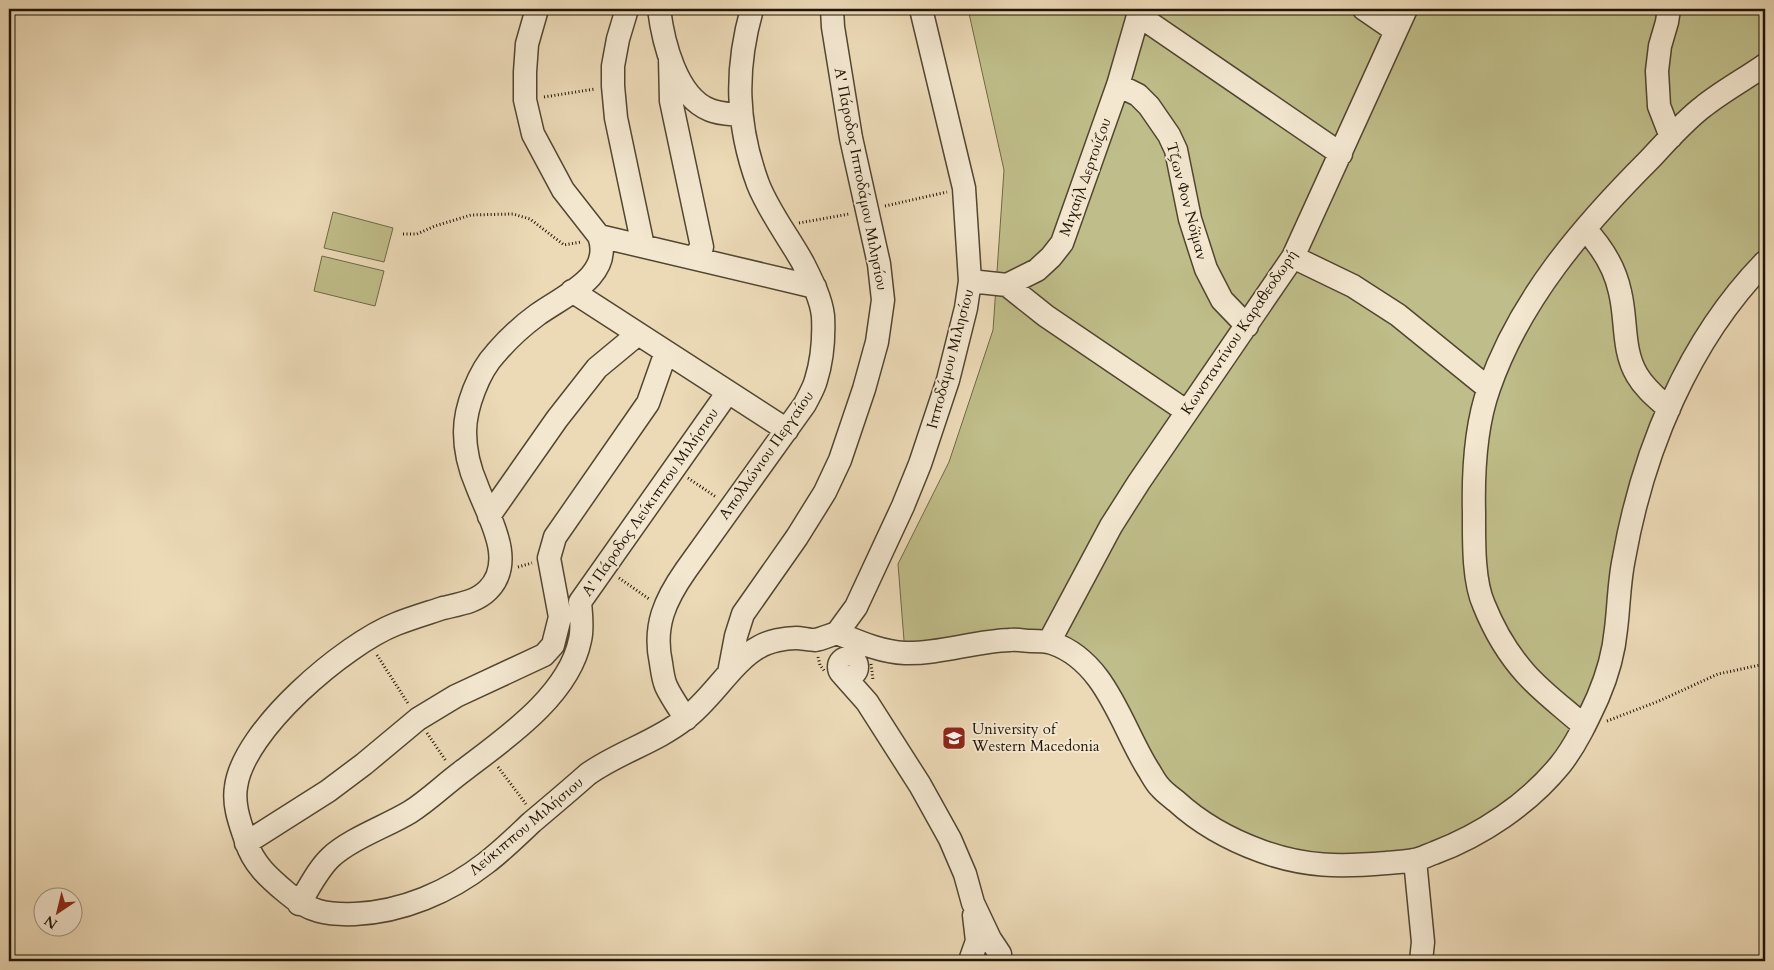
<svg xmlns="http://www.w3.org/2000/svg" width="1774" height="970" viewBox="0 0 1774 970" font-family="Cardo,serif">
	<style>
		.green { fill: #bfbd89; stroke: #6f6846 }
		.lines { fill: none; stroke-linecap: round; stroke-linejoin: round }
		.minor-casing { stroke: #524631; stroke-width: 25 }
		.path { stroke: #1f1404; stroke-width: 3; stroke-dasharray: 1 2.5; stroke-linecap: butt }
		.minor { stroke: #f3e7d0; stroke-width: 22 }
		.labels { text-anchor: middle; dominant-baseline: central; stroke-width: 4; stroke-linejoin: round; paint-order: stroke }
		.street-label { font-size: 15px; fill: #1f1404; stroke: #f3e7d0 }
		.poi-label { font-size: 15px; fill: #1f1404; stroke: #f3e7d0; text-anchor: start }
	</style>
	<rect width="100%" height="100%" fill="#ecdab7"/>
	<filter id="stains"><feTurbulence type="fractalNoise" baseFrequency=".004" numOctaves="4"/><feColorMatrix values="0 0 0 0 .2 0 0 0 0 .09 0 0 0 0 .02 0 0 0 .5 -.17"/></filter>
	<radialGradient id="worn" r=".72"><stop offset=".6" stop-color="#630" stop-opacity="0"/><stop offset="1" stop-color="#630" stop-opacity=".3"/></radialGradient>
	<path class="green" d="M968,9H1765V262L1669,409L1616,633L1561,764L1457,844L1338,866L1193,816L1117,708L1049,642L905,653L898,564L949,462L993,330L1004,170Z
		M333,212L393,228L384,262L324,248Z
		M322,256L384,271L375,306L314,291Z"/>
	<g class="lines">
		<g class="minor-casing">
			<path id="minor" d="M537,9L527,44L525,72V100L533,134L563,190L599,236C614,276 563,296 537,315C522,326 508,339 496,353C479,371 465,407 465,432C465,450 470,470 477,486C488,516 517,561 488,590C476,602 460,604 443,608C428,613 411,618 396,624C345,644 243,730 236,787C233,805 240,823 246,841C253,864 269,878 287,893C309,912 327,915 355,914C402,912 449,892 486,863C502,851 517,836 532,822C551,806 570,790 588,774C619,752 656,742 685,719C711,700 733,661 759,647C769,641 785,638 796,638C802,638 809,640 815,640C822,639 830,635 837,633
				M627,9L618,39L613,66V86L616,118L643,246
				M659,9C663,41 676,97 710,110C719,114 731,114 741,115
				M1364,9L1396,31
				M1669,9L1667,22L1660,46L1657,71L1659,106L1671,137
				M1138,15L1341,154
				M670,58L671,101L702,247L693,258
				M1118,85L1138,95L1149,106L1169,135L1176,150L1190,219L1206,269L1222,300L1247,326
				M1585,229C1602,247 1615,268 1620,292C1627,320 1622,350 1637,375C1645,389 1658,399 1669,409
				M599,236L815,287
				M1293,257L1353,286L1398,315L1488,388
				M970,281L1007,285L1037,270L1051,257L1062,243L1118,85L1140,9
				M1007,285L1046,316L1186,411
				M572,291L787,430
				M489,516L557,419L597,368L638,334
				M837,633C859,642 881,652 905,653C940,654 975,641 1010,640C1017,639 1024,641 1031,641C1038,641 1046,641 1052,643C1106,661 1121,726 1148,769C1152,775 1155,782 1160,787C1164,792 1171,797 1176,801C1201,824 1228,839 1261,851C1305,867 1340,867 1386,863C1395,862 1405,862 1414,860C1421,859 1428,855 1434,853C1482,835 1528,804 1560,765C1576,745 1588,719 1598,697C1607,676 1614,651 1616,629C1619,605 1619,581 1624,558C1643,451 1688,341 1765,262
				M837,633L856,607L903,506L920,464L948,380L966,308L970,281L964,188L921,9
				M1049,642L1111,526L1139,482L1293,257L1406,9
				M839 667a9 9 0 1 1 18 0a9 9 0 1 1-18 0Z
				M729,673L736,636L743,614L797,537L825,492L840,460L864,389L877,342L883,300L879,264L851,138L833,27L832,9
				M843,675L867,702L920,785L950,839L965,874L973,903L990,939L1000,954
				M686,719C679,708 671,697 666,686C663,679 662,670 661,663C653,626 665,600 686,570L805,404C809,396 814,388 816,380C822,361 824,336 823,316C821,298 811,279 803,263C788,236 769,212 758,184C736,124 735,69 752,9
				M1584,726C1565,709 1543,693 1526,674C1509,655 1494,630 1484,605C1473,581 1474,540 1474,513C1473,472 1475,427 1489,388C1520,299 1583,226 1649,160C1666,142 1684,121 1704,106C1723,91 1745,79 1765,65
				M246,843L328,791L364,764L418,719L456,696L544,655L553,645L560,617L549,558L555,537L648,403L666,352
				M1415,860L1423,942L1421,961
				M299,904C309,888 318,869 331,857C350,839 387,826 410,812C429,800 446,783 464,770C506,738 569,695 580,640C583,628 581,615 580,602L728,392
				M971,958L977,941L974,915"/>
		</g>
		<path class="path" d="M544,97L595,89
			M885,206L947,192
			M799,223L849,214
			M403,234H417L435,226L471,215L513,214L530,219L564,245L581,242
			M688,478L716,497
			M518,567L532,563
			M619,578L649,599
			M377,655L409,705
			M818,657L820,665L825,672
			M871,664L873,680
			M1607,721L1659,701L1718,674L1765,664
			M427,733L446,761
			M498,767L526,804
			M1018,956L1028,961"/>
		<use href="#minor" class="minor"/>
	</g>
	<defs>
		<g id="university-square" transform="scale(1.25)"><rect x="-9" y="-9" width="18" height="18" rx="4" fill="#8f2418" stroke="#f3e7d0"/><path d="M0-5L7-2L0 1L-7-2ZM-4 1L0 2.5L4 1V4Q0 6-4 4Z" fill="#fff"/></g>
	</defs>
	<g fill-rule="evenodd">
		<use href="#university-square" x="954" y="738"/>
	</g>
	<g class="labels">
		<g class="street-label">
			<text transform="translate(1085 177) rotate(-70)">Μιχαήλ Δερτούζου</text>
			<text transform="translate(861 179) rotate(79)">Α' Πάροδος Ιπποδάμου Μιλησίου</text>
			<text transform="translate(1187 201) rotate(75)">Τζων Φον Νόϊμαν</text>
			<text transform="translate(1239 332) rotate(-56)">Κωνσταντίνου Καραθεοδωρή</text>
			<text transform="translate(950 359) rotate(-75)">Ιπποδάμου Μιλησίου</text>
			<text transform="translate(766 455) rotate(-55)">Απολλώνιου Περγαίου</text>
			<text transform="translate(650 502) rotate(-55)">Α' Πάροδος Λεύκιππου Μιλήσιου</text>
			<text transform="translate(526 826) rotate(-40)">Λεύκιππου Μιλήσιου</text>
		</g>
		<g class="poi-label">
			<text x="972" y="729">University of<tspan x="972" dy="17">Western Macedonia</tspan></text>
		</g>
	</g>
	<rect width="1774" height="970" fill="none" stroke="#ecdab7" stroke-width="30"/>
	<rect x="10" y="10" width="1754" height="950" fill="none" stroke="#1f1404" stroke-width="2.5"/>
	<rect x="15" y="15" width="1744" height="940" fill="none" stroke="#1f1404"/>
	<g transform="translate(58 912) rotate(215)"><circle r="24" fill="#f3e7d0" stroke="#9e937e"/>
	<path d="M0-4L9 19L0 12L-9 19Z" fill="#8f2418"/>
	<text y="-8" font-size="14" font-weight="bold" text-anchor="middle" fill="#1f1404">N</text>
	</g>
	<rect width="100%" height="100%" filter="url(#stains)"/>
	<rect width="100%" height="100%" fill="url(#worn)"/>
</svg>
